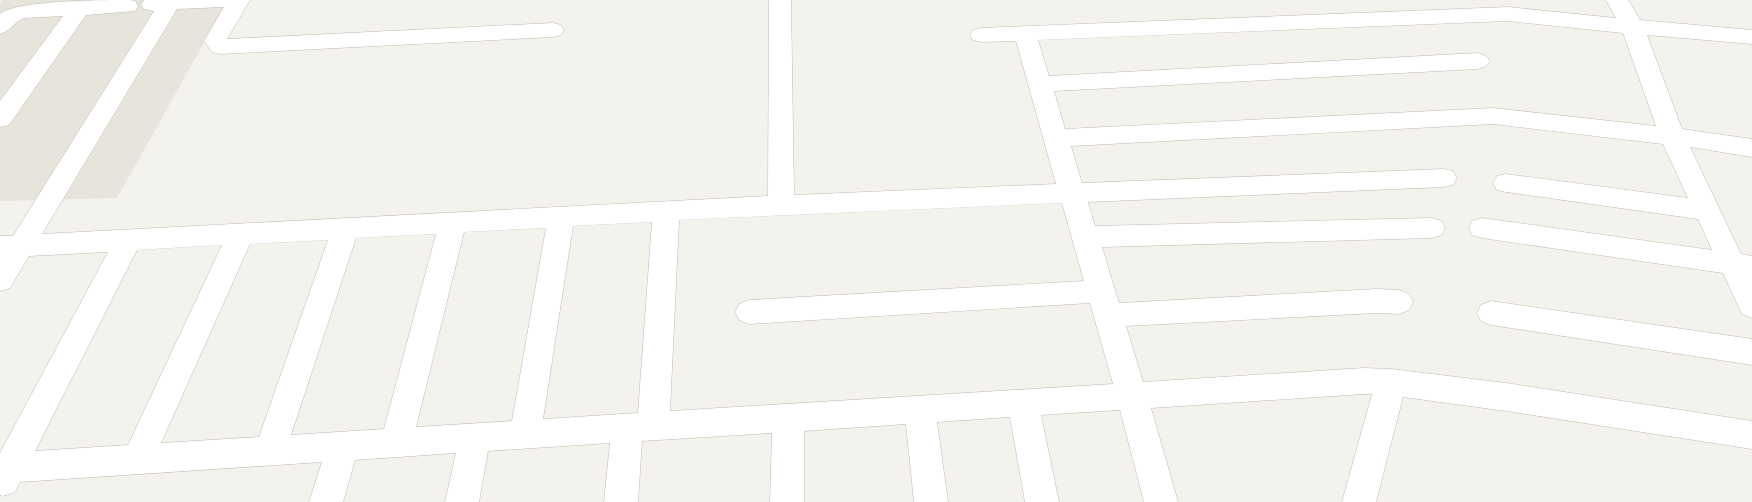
<svg xmlns="http://www.w3.org/2000/svg" width="1752" height="502" viewBox="0 0 1752 502" font-family="Signika,sans-serif">
	<style>
		.residential { fill: #e7e4db }
		.lines { fill: none; stroke-linecap: round; stroke-linejoin: round }
		.minor-casing { stroke: #bfbaaf; stroke-width: 1 }
		.minor { fill: #fff; fill-rule: evenodd }
	</style>
	<rect width="100%" height="100%" fill="#f4f2ec"/>
	<path class="residential" d="M2,0H228L117,198L0,201V3Z"/>
	<g class="lines">
		<g class="minor-casing">
			<path id="minor" d="M130,0L135,1L138,6L135,11L86,15L9,125L0,127V101L63,16L24,18C15,21 11,31 0,34V14C16,0 104,0 130,0Z
				M144,0H250L227,39L553,23L561,25L564,30L561,35L553,37L220,54L212,52L204,41L224,7L177,9L42,234L768,196L769,0H791L794,195L1056,184L1016,41L981,42L973,40L970,35L973,30L981,28L1508,7L1616,18L1606,0H1628L1640,20L1752,30V44L1647,35L1682,129L1752,139V157L1690,147L1741,254L1752,256V318L1742,314L1723,273L1482,238L1472,235L1469,228L1472,221L1482,218L1712,250L1698,219L1506,192L1497,190L1493,183L1497,176L1506,174L1688,198L1663,144L1493,124L1071,146L1082,183L1444,169L1453,171L1457,178L1453,185L1444,187L1088,202L1095,226L1432,218L1442,221L1445,228L1442,235L1432,238L1102,247L1119,303L1377,289L1399,290L1409,294L1413,302L1409,310L1399,314L1377,313L1126,326L1143,382L1364,368L1391,369L1506,383L1752,421V449L1506,411L1403,397L1376,502H1342L1372,394H1364L1151,408L1178,502H1144L1120,410L1041,415L1059,502H1025L1010,417L937,422L948,502H914L906,424L804,431V502H770L772,433L642,441L638,502H604L610,443L488,451L479,502H445L456,453L355,460L343,502H309L322,462L20,482L15,492L3,496L0,495V453L108,252L29,256L10,288L0,291V236H13L154,11L144,9L141,4ZM1508,21L1623,33L1656,126L1493,108L1065,129L1054,91L1478,69L1486,66L1490,61L1486,56L1478,53L1049,76L1038,40ZM1062,203L1084,281L749,300L739,304L735,312L739,320L749,324L1090,303L1113,384L670,411L679,220ZM652,222L638,413L543,419L573,226ZM546,228L512,421L416,427L464,232ZM436,234L384,429L291,435L356,238ZM328,240L259,437L161,443L250,244ZM222,245L128,445L35,451L137,250Z
				M1491,301L1752,339V365L1491,325L1481,321L1477,313L1481,305Z"/>
		</g>
		<use href="#minor" class="minor"/>
	</g>
</svg>
